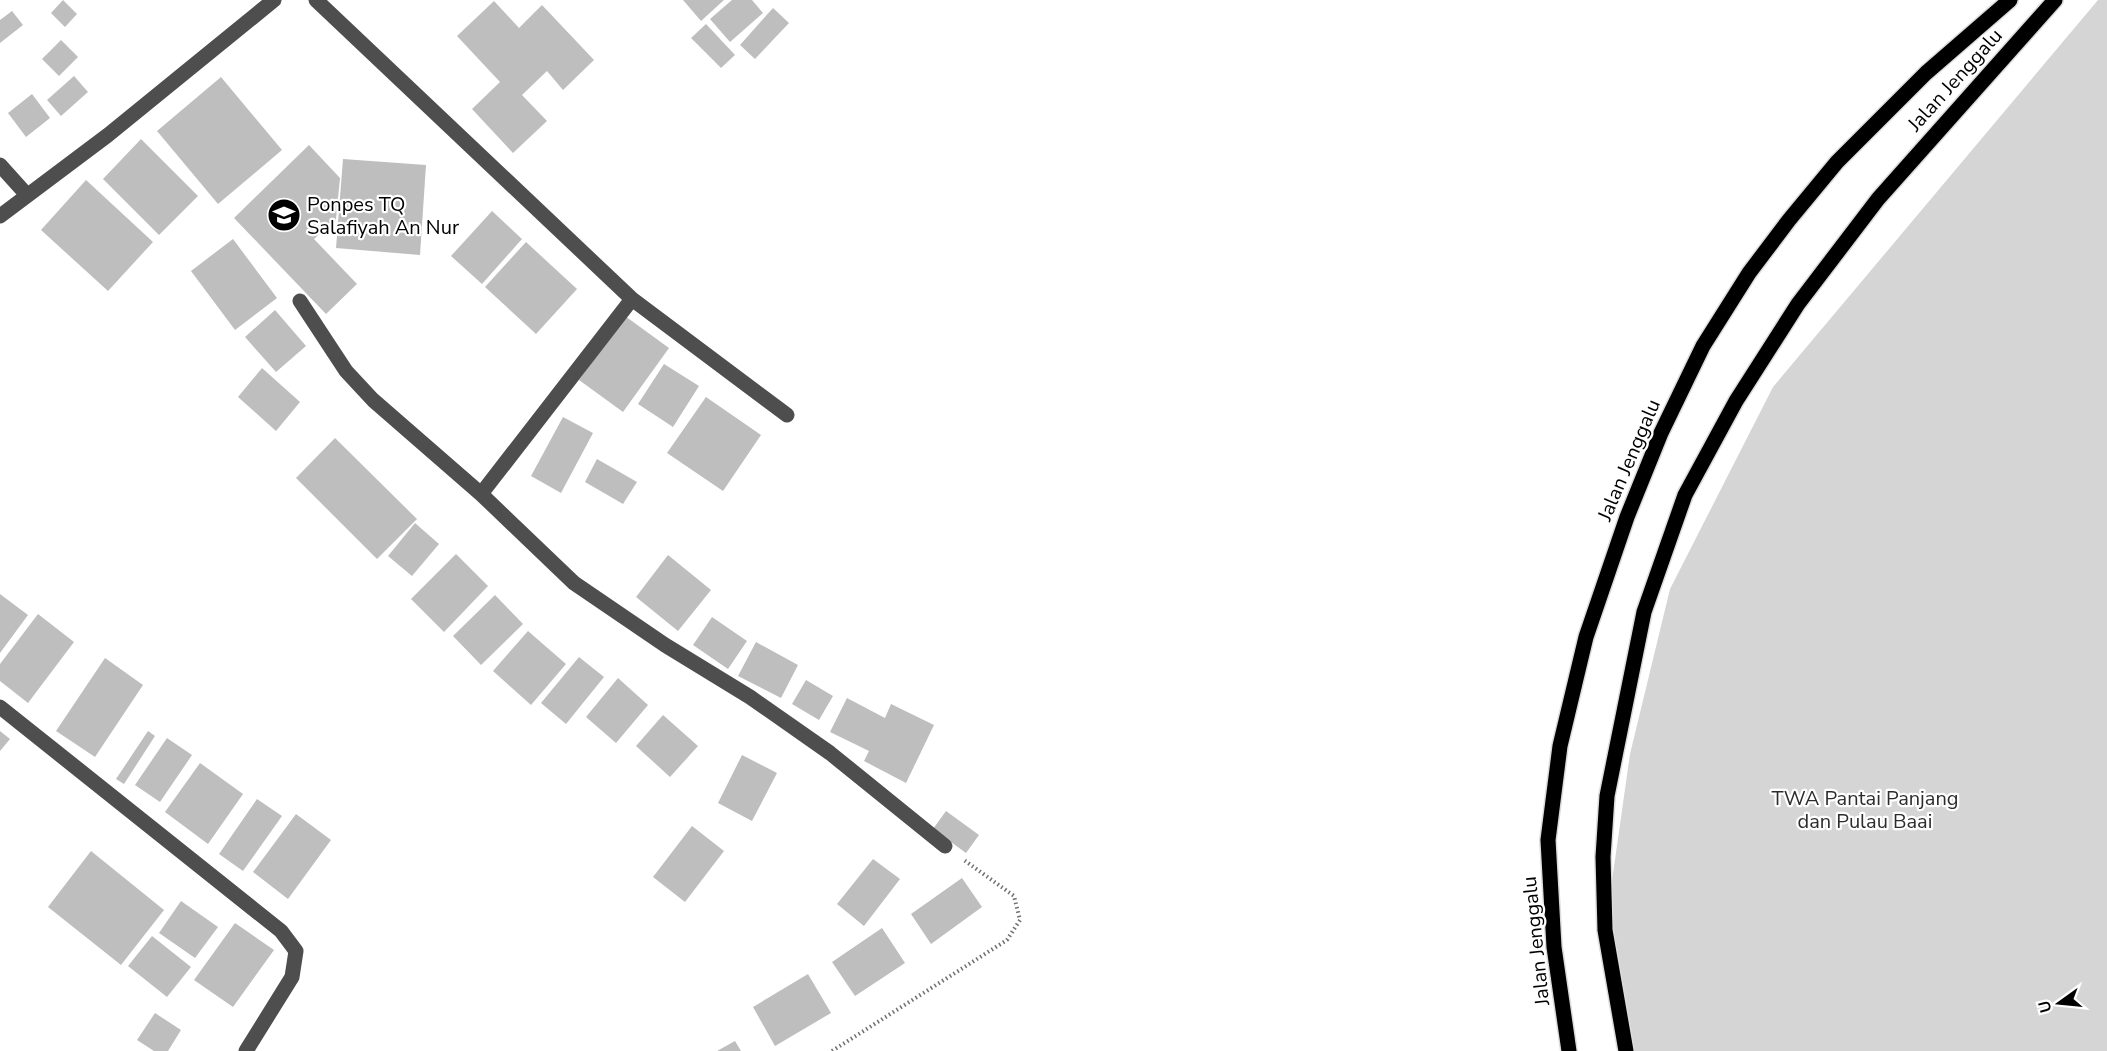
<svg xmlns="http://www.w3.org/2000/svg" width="2107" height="1051" viewBox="0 0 2107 1051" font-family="'Nunito Sans',sans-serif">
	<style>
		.green { fill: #d5d5d5 }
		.building { fill: #bebebe }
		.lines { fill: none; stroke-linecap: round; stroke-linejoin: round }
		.major-casing { stroke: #dbdbdb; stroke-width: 18 }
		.path { stroke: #707070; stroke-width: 4; stroke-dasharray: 1.5 3; stroke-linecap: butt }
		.minor { stroke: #4e4e4e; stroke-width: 15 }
		.major { stroke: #000; stroke-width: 15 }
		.labels { text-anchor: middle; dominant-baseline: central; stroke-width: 4.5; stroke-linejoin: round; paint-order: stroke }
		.street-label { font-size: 20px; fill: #000; stroke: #fff }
		.poi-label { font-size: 20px; fill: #000; stroke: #fff; text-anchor: start }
		.park-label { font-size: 20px; fill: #2c2c2c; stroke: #fff }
	</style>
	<rect width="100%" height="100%" fill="#fff"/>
	<path class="green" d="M2098,0H2107V1051H1634L1605,930L1630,754L1670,589L1773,387Z"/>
	<path class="building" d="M63,0L77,14L65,27L51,13Z
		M683,0H724L701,21Z
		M732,0H752L763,13L730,42L710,19Z
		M494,1L519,28L542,5L594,60L563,90L547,71L522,95L547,121L513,153L472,109L500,82L457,36Z
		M773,8L789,23L755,59L740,45Z
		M12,11L23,25L0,43V20Z
		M706,24L735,55L721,68L691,38Z
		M61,40L78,57L59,76L42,59Z
		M74,76L88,92L61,116L47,100Z
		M221,77L282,150L218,204L157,131Z
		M32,94L50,118L26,137L8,113Z
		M141,139L198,196L159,235L103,179Z
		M309,145L340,178L336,219L314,239L357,284L326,314L234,218Z
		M343,159L426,165L420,255L336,248Z
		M86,180L153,242L108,291L41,230Z
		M492,211L522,239L482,284L451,256Z
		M233,239L277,298L235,330L191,271Z
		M526,242L577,289L536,334L485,287Z
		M275,310L306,346L276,372L245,337Z
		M625,316L669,348L623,412L579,380Z
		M664,364L699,386L673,427L638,404Z
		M262,368L300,402L276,431L238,397Z
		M706,397L761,435L723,491L667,453Z
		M563,417L593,433L561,493L531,476Z
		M335,438L417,519L377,559L296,478Z
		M597,459L637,482L623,504L585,482Z
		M415,523L439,544L412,576L388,556Z
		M456,554L488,586L444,632L411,599Z
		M668,555L711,590L678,631L636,597Z
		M0,594L28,615L0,653Z
		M495,595L523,624L481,665L453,636Z
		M38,614L74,642L28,703L0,681V664Z
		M712,617L747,641L728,669L693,645Z
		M528,631L566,664L531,705L493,671Z
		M756,642L798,665L781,698L738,676Z
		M579,657L604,677L566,724L541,703Z
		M105,658L143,685L95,757L56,731Z
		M618,678L648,705L616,743L586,717Z
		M806,680L833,696L819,720L792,704Z
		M847,698L885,718L891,704L934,725L906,783L864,761L869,751L830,732Z
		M663,715L698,746L670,777L636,746Z
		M0,731L10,739L0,751Z
		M148,731L155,736L124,784L116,779Z
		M167,738L192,755L160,802L135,785Z
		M742,755L777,773L752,821L718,803Z
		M200,763L243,794L208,844L165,812Z
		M257,799L282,816L243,871L219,854Z
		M946,811L979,835L966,853L933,829Z
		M296,814L331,840L288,899L253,872Z
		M692,826L724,851L685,902L653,877Z
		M91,851L164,910L121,965L48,907Z
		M873,859L900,879L864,926L837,904Z
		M962,878L982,907L931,944L911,914Z
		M181,901L218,927L195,958L159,933Z
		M235,923L274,950L233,1007L194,980Z
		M882,928L905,963L855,996L832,962Z
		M152,936L191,967L167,997L128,966Z
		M808,974L831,1013L775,1046L753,1007Z
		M155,1013L181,1030L168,1051H154L137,1040Z
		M735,1041L741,1051H717Z"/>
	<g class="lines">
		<g class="major-casing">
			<path id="major" d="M1569,1051L1554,947L1548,840L1560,746L1586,637L1627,517L1661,433L1703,346L1749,273L1789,220L1837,162L1926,73L2010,0
				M1626,1051L1605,930L1603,857L1607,796L1644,612L1685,495L1736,401L1798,304L1878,199L2055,0"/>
		</g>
		<path class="path" d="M832,1051L1007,940L1020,920L1014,896L964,860"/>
		<path class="minor" d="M316,0L632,299L787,415
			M0,165L27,195
			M0,216L108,135L274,0
			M300,301L346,371L373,400L481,494L632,299
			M481,494L574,583L665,645L750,697L830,753L945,846
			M0,707L281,931L296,951L292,977L246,1051"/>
		<use href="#major" class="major"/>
	</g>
	<defs>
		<g id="school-disc" transform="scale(1.725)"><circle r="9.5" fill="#000" stroke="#fff"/><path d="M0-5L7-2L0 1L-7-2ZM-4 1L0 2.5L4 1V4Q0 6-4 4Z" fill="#fff"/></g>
	</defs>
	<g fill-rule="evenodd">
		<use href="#school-disc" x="284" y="215"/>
	</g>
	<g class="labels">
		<g class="street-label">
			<text transform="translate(1955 80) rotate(-48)">Jalan Jenggalu</text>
			<text transform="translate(1629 460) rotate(-67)">Jalan Jenggalu</text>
			<text transform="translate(1536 941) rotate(-96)">Jalan Jenggalu</text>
		</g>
		<g class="poi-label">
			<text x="307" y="204">Ponpes TQ<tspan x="307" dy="23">Salafiyah An Nur</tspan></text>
		</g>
		<g class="park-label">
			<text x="1865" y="798">TWA Pantai Panjang<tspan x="1865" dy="23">dan Pulau Baai</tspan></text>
		</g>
	</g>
	<g transform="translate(2059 1003) rotate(255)" stroke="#ffffff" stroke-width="4.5" paint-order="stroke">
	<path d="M0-4.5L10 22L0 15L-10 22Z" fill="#000000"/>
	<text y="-9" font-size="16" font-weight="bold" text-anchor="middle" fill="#000000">U</text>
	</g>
</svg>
